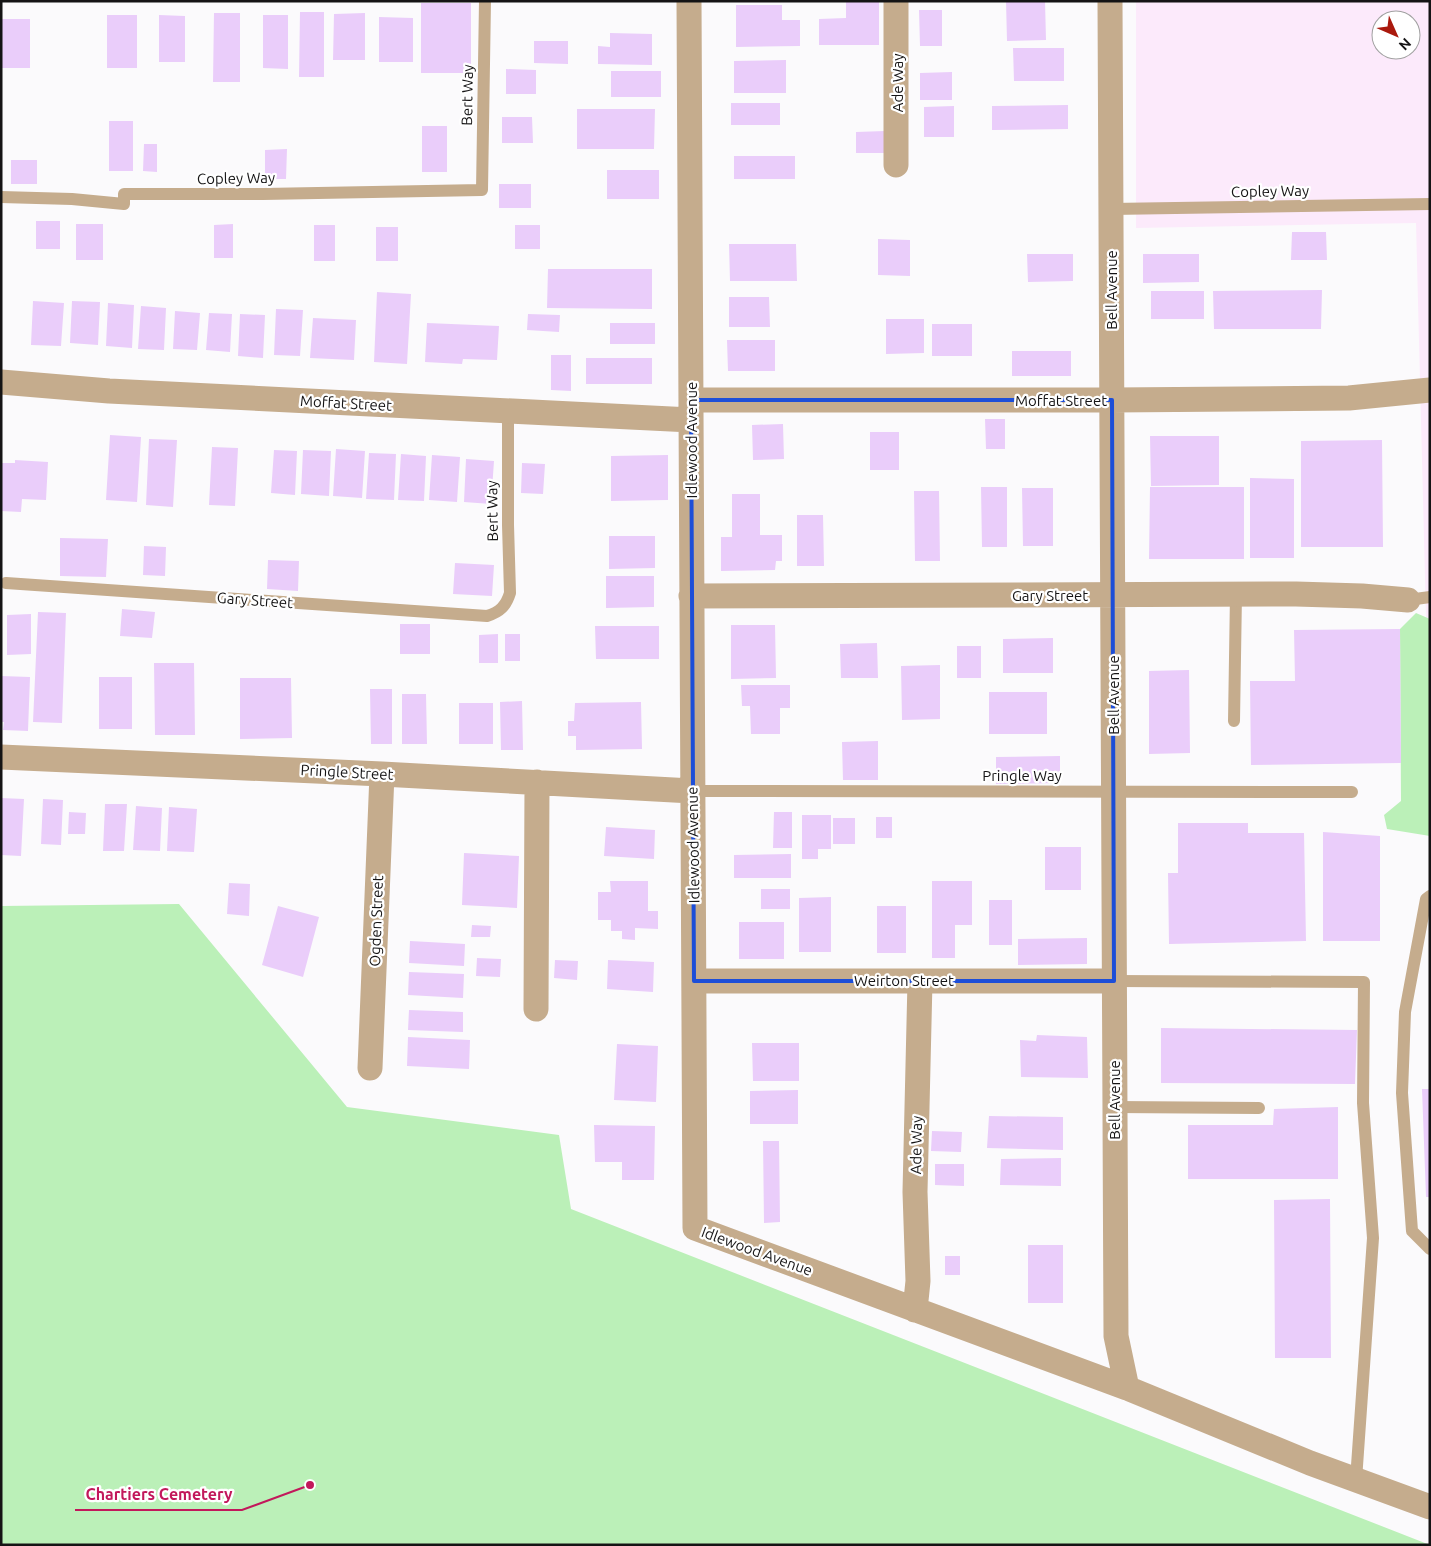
<svg xmlns="http://www.w3.org/2000/svg" width="1431" height="1546" viewBox="0 0 1431 1546" font-family="Ubuntu,sans-serif">
	<style>
		.industrial { fill: #fceafb; fill-rule: evenodd }
		.green { fill: #bbf0b8 }
		.building { fill: #eacdfa }
		.lines { fill: none; stroke-linecap: round; stroke-linejoin: round }
		.lane { stroke: #c5ac8d; stroke-width: 12 }
		.street { stroke: #c5ac8d; stroke-width: 25 }
		.marked { fill: none; stroke: #1d4ed8; stroke-width: 4; stroke-linejoin: round }
		.labels { text-anchor: middle; dominant-baseline: central; stroke-width: 4.5; stroke-linejoin: round; paint-order: stroke }
		.street-label { font-size: 15px; fill: #151415; stroke: #fff }
		.leader { fill: none; stroke: #c2185b; stroke-width: 2 }
		.callout-dot { fill: #c2185b; stroke: #fff; stroke-width: 2 }
		.callout-label { font-size: 16px; text-anchor: middle; font-weight: bold; fill: #c2185b; stroke: #fff; stroke-width: 4.5; stroke-linejoin: round; paint-order: stroke }
	</style>
	<rect width="100%" height="100%" fill="#fbfafc"/>
	<path class="industrial" d="M1136,1H1430V775L1416,223L1136,228ZM1381,20H1411V50H1381Z"/>
	<path class="green" d="M1416,613L1430,619V836L1387,829L1384,815L1401,801L1400,629Z
		M179,904L347,1107L559,1135L571,1209L1430,1545H1V906Z"/>
	<path class="building" d="M846,1H879V45H819V19L846,18Z
		M1006,1H1045L1046,40L1007,41Z
		M421,3H471V73H421Z
		M736,5H782V20H800V46L736,47Z
		M919,10H942V46H920Z
		M300,12H324V77H299Z
		M214,13H240V82H213Z
		M365,13V60H333L334,14Z
		M107,15H137V68H107Z
		M159,15L185,16V62H159Z
		M263,15H288V69L263,68Z
		M379,17L413,18V62H379Z
		M1,19H30V68H1Z
		M610,33L652,34V65L598,64V46L610,47Z
		M534,41H568V64L534,63Z
		M1013,48H1064V81H1014Z
		M786,60V93H734V61Z
		M506,69L536,70V94H506Z
		M611,71H661V97H611Z
		M952,72V100H920V73Z
		M731,103H780V125H731Z
		M1068,105V129L992,130V106Z
		M954,106V137H924V107Z
		M577,109H655L654,149H577Z
		M502,117H532L533,143H502Z
		M109,121H133V171H109Z
		M422,126H447V172H422Z
		M885,131V153H856V132Z
		M144,144H157V172L143,171Z
		M287,149L286,179H265V150Z
		M734,156H795V179H734Z
		M11,160H37V184H11Z
		M607,170H659V199H607Z
		M499,184H531V208H499Z
		M36,221H60V249H36Z
		M76,224H103V260H76Z
		M233,224V258H214V225Z
		M314,225H335V261H314Z
		M515,225H540V249H515Z
		M376,227H398V261H376Z
		M1292,232H1326L1327,260H1291Z
		M878,239L910,240V276L878,275Z
		M729,244H796L797,281H730Z
		M1027,254H1073V281L1028,282Z
		M1143,254H1199V282L1143,283Z
		M548,269H652V309L547,308Z
		M1322,290L1321,329H1214L1213,291Z
		M1151,291H1204V319H1151Z
		M377,292L411,294L407,364L374,362Z
		M729,297H769L770,327H729Z
		M33,301L64,303L61,346L31,345Z
		M72,301L100,302L98,345L70,343Z
		M108,303L134,305L132,348L106,346Z
		M141,306L166,308L164,350L138,349Z
		M276,309L303,310L300,356L274,355Z
		M175,311L200,313L197,350L173,349Z
		M209,313L232,314L230,352L206,350Z
		M240,314L265,315L263,358L238,356Z
		M528,314L560,315L559,332L527,330Z
		M313,318L356,320L354,360L310,358Z
		M886,319H924V353L886,354Z
		M427,323L499,326L497,360L463,359L462,364L425,362Z
		M610,323H655V344H610Z
		M932,324H972V356H932Z
		M727,340H775V371H728Z
		M1012,351H1071V376H1012Z
		M551,355H571V391L551,390Z
		M586,358H652V384H586Z
		M985,419H1005V449H986Z
		M783,424L784,459L753,460L752,425Z
		M870,432H899V470H870Z
		M110,435L141,437L137,502L106,500Z
		M1150,436H1219V485L1151,486Z
		M149,439L177,440L173,507L146,505Z
		M1382,440L1383,547H1301V441Z
		M212,447L238,448L235,506L209,505Z
		M336,449L365,451L362,498L333,496Z
		M274,450L297,451L295,495L271,493Z
		M303,450L331,451L329,496L301,494Z
		M369,453L396,454L394,500L366,499Z
		M401,454L426,456L424,501L398,500Z
		M432,455L460,457L457,502L429,500Z
		M668,455V500L611,501V456Z
		M466,459L494,461L491,504L464,502Z
		M15,460L48,462L46,500L22,499L21,512L1,511V463H15Z
		M522,463L545,464L543,494L521,493Z
		M1250,478L1294,479V558H1250Z
		M981,487H1007V547H982Z
		M1150,487H1244V559H1149Z
		M1022,488H1053V546H1023Z
		M914,491H939L940,561H915Z
		M732,494H760V535H782V561H776L775,570L721,571V537H732Z
		M797,515H823L824,566H797Z
		M609,536H655V568L609,569Z
		M60,538L108,539L106,577L60,576Z
		M144,546L166,547L165,576L143,575Z
		M268,560L299,561L298,591L267,589Z
		M455,563L494,565L492,596L453,594Z
		M606,576H654V607L606,608Z
		M122,609L155,612L152,638L120,636Z
		M38,612L66,613L62,723L33,722Z
		M31,614V654L7,655V615Z
		M400,624H430V654H400Z
		M731,625H775L776,678L731,679Z
		M595,626H659V659H596Z
		M1400,629L1401,763L1251,765L1250,681H1295L1294,630Z
		M498,634V663H479V635Z
		M505,634H520V661H505Z
		M1053,638V673H1003V639Z
		M877,643L878,678H841L840,644Z
		M957,646H981V678H957Z
		M154,663H194L195,735H155Z
		M940,665V719L902,720L901,666Z
		M1189,670L1190,753L1149,754V671Z
		M1,676L30,677L28,731L3,730L4,722H1Z
		M99,677H132V729H99Z
		M240,678H291L292,738L240,739Z
		M741,685H790V708H780V734H751L750,706H742Z
		M370,689H392V744H371Z
		M989,692H1047V734H989Z
		M402,694H426L427,744H402Z
		M522,701L523,750H501L500,702Z
		M641,702L642,749L576,750V736H568V721H574L575,703Z
		M459,703H493V744H459Z
		M878,741V780H843L842,742Z
		M1060,756V783L996,784V757Z
		M1,798L24,799L21,856L1,855Z
		M43,799L63,800L61,845L41,844Z
		M105,804H127L124,851H103Z
		M136,806L162,808L160,851L133,850Z
		M169,807L197,809L194,852L167,851Z
		M69,812L86,813L85,834H68Z
		M774,812H792V848H773Z
		M802,815H831V849H818V859H802Z
		M876,817H892V838H876Z
		M833,818H855V844H833Z
		M1178,823H1248V833H1304L1306,941L1169,944L1168,873H1178Z
		M606,827L655,830L654,859L604,856Z
		M1323,832L1380,836V941H1323Z
		M1045,847H1081V890H1045Z
		M464,853L519,856L517,908L462,905Z
		M791,854V878H734V855Z
		M610,881H648V911H658V929L635,928V940L622,939V931H611V920H598V892H611Z
		M932,881H972V925H955V958H932Z
		M229,883L250,884L249,916L227,914Z
		M761,889H790V909H761Z
		M831,897V952H799V898Z
		M989,900H1012V945H989Z
		M278,906L319,917L303,977L262,965Z
		M877,906H906V953H877Z
		M739,922H784V959H739Z
		M472,925L491,926L490,937H471Z
		M1087,938V964L1018,965V939Z
		M410,941L465,944L464,966L409,963Z
		M477,958L501,959L500,977L476,976Z
		M555,960L578,961L577,980L554,978Z
		M608,960L654,962L653,992L607,989Z
		M409,972L464,974L463,998L408,995Z
		M409,1010L463,1012V1032L408,1030Z
		M1161,1028L1357,1030L1355,1084L1161,1083Z
		M1037,1035L1087,1037L1088,1078L1021,1077L1020,1040L1036,1041Z
		M408,1037L470,1040L469,1069L407,1066Z
		M752,1043H799V1081H753Z
		M617,1044L658,1046L656,1102L614,1100Z
		M1422,1089H1430V1197H1426Z
		M798,1090V1124H750V1091Z
		M1338,1107V1179H1188V1125H1273L1274,1109Z
		M989,1116L1063,1117V1150L987,1148Z
		M594,1125L655,1126L654,1180H622V1162H595Z
		M932,1131L962,1132L961,1152L931,1151Z
		M763,1141H779L780,1222L764,1223Z
		M1061,1158V1186L1000,1185L1001,1159Z
		M935,1164H964V1186L935,1185Z
		M1330,1199L1331,1358H1275L1274,1200Z
		M1028,1245H1063V1303H1028Z
		M945,1256H960V1275H945Z"/>
	<g class="lines">
		<path class="lane" d="M1,197L72,199L124,204V194H263L482,190L485,1
			M1111,209L1430,204
			M6,583L487,616C500,612 506,606 510,593L508,525V411
			M1408,600L1430,597
			M1234,721L1236,594
			M692,791L1352,792
			M1430,896L1426,899L1405,1012L1402,1093L1412,1231L1430,1249
			M1114,981L1364,982L1363,1103L1373,1238L1356,1480
			M1115,1107L1259,1108"/>
		<path class="street" d="M689,1L695,1228L1127,1388L1310,1463L1430,1507
			M1110,1L1116,1336L1127,1388
			M896,165V1
			M1,382L109,391L691,420
			M691,400H1112L1349,398L1430,390
			M691,596L1296,594L1362,596L1408,600
			M1,757L382,774L692,791
			M694,981H1114
			M536,1009L537,782
			M370,1068L382,774
			M915,1310L918,1281L915,1192L920,981"/>
	</g>
	<path class="marked" d="M691,400H1112L1114,981H694Z"/>
	<g class="labels">
		<g class="street-label">
			<text transform="translate(897 83) rotate(-90)">Ade Way</text>
			<text transform="translate(467 95) rotate(-89)">Bert Way</text>
			<text transform="translate(236 178) rotate(-1)">Copley Way</text>
			<text transform="translate(1270 191) rotate(-1)">Copley Way</text>
			<text transform="translate(1111 290) rotate(-90)">Bell Avenue</text>
			<text x="1061" y="400">Moffat Street</text>
			<text transform="translate(346 403) rotate(3)">Moffat Street</text>
			<text transform="translate(691 440) rotate(-90)">Idlewood Avenue</text>
			<text transform="translate(492 511) rotate(-91)">Bert Way</text>
			<text x="1050" y="595">Gary Street</text>
			<text transform="translate(255 600) rotate(4)">Gary Street</text>
			<text transform="translate(1113 695) rotate(-90)">Bell Avenue</text>
			<text transform="translate(347 772) rotate(3)">Pringle Street</text>
			<text x="1022" y="775">Pringle Way</text>
			<text transform="translate(693 845) rotate(-91)">Idlewood Avenue</text>
			<text transform="translate(376 921) rotate(-88)">Ogden Street</text>
			<text x="904" y="980">Weirton Street</text>
			<text transform="translate(1114 1100) rotate(-90)">Bell Avenue</text>
			<text transform="translate(916 1145) rotate(-89)">Ade Way</text>
			<text transform="translate(757 1251) rotate(20)">Idlewood Avenue</text>
		</g>
	</g>
	<path class="leader" d="M310 1485L242 1510H75"/>
	<circle class="callout-dot" cx="310" cy="1485" r="5"/>
	<g class="callout-label">
		<text x="159" y="1500">Chartiers Cemetery</text>
	</g>
	<rect width="1431" height="1546" fill="none" stroke="#151415" stroke-width="5"/>
	<g transform="translate(1396 35) rotate(135)"><circle r="24" fill="#ffffff" stroke="#a1a1a1"/>
	<path d="M0-4L9 19L0 12L-9 19Z" fill="#aa190d"/>
	<text y="-8" font-size="14" font-weight="bold" text-anchor="middle" fill="#151415">N</text>
	</g>
</svg>
